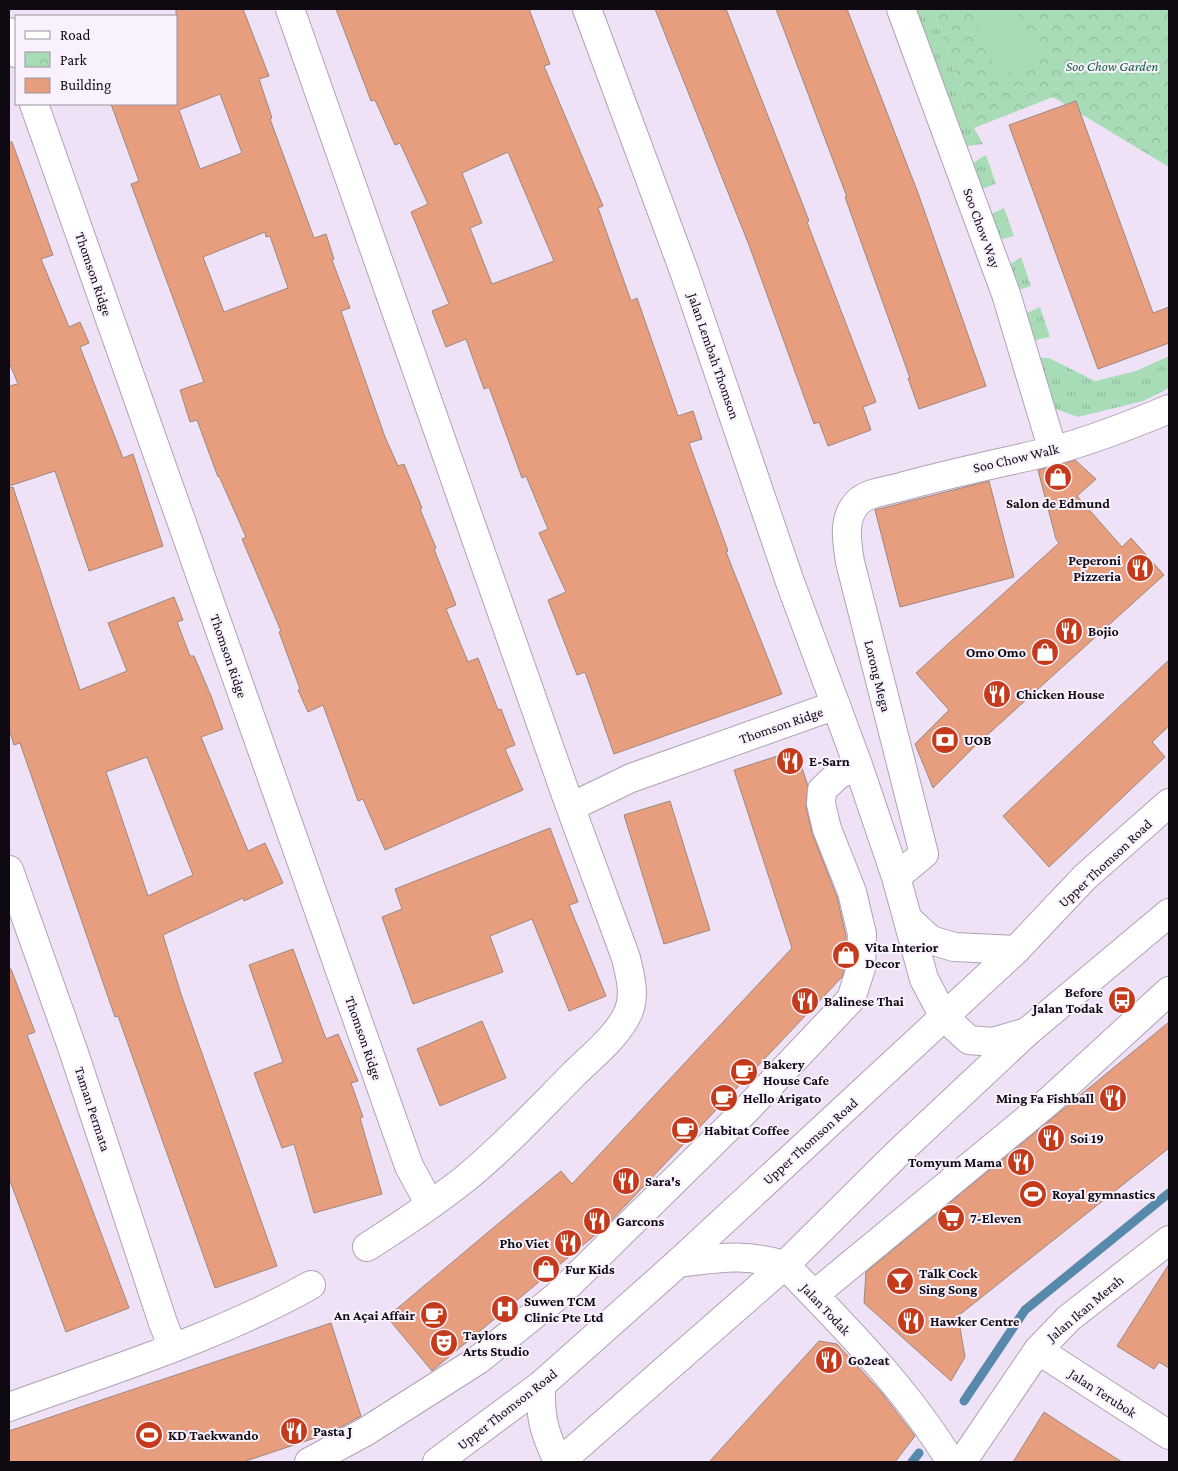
<svg xmlns="http://www.w3.org/2000/svg" width="1178" height="1471" viewBox="0 0 1178 1471" font-family="'Crimson Pro',serif">
	<style>
		.grass { fill: url(#grass-tufts) }
		.park { fill: url(#park-crowns) }
		.garden { fill: #a8dcb7 }
		.lines { fill: none; stroke-linecap: round; stroke-linejoin: round }
		.stream { stroke: #5789aa; stroke-width: 9 }
		.building { fill: #e79e7f; stroke: #9d877e; fill-rule: evenodd }
		.minor-casing { stroke: #afa2b5; stroke-width: 30 }
		.major-casing { stroke: #afa2b5; stroke-width: 30 }
		.minor { stroke: #fff; stroke-width: 28 }
		.major { stroke: #fff; stroke-width: 28 }
		.labels { text-anchor: middle; dominant-baseline: central; stroke-width: 4; stroke-linejoin: round; paint-order: stroke }
		.park-label { font-size: 14px; font-style: italic; fill: #146439; stroke: #f9f1fd }
		.street-label { font-size: 14px; fill: #0f0a11; stroke: #f9f1fd }
		.poi-label { font-size: 14px; font-weight: bold; fill: #0f0a11; stroke: #f9f1fd; text-anchor: start }
	</style>
	<defs>
		<pattern id="grass-tufts" width="24" height="20" patternUnits="userSpaceOnUse" patternTransform="scale(1.25)"><rect width="24" height="20" fill="#a8dcb7"/><path d="M3 7l-1-3M5 7V3M7 7l1-3M15 17l-1-3M17 17v-4M19 17l1-3" fill="none" stroke="#8fbb9c"/></pattern>
		<pattern id="park-crowns" width="20" height="18" patternUnits="userSpaceOnUse" patternTransform="scale(1.25)"><rect width="20" height="18" fill="#a8dcb7"/><path d="M2 6a3 3 0 1 1 6 0M12 15a3 3 0 1 1 6 0" fill="none" stroke="#8fbb9c"/></pattern>
	</defs>
	<rect width="100%" height="100%" fill="#efe2f6"/>
	<path class="grass" d="M901,9H933L974,128L983,144L953,148Z
		M986,155L996,184L970,193L961,170Z
		M1004,208L1014,236L988,243L980,219Z
		M1021,257L1031,286L1006,294L998,272Z
		M1040,307L1050,337L1021,343L1014,319Z
		M1169,356V388L1143,401L1078,417L1039,403L1025,357L1049,358L1095,381L1136,371Z"/>
	<path class="park" d="M933,9H1169V167L1053,97L974,128Z"/>
	<path class="garden" d="M969,9H1016L1038,58L1000,76Z"/>
	<g class="lines">
		<path class="stream" d="M964,1401L1025,1310L1169,1193
			M912,1462L919,1453"/>
	</g>
	<path class="building" d="M176,9H243L269,76L259,79L272,118L270,119L314,238L326,234L334,259L332,260L350,308L341,311L385,437L398,466L404,464L422,508L420,509L436,548L434,549L456,605L446,609L468,662L478,658L498,710L501,709L515,745L505,749L523,790L385,850L363,799L358,801L323,705L308,712L298,690L300,689L279,632L281,631L242,539L246,537L219,476L218,477L197,420L190,422L180,390L204,382L131,184L139,181L111,104H176ZM220,94L242,153L200,169L179,110ZM265,232L266,237L270,236L288,288L224,312L203,257Z
		M336,9H529L550,64L544,66L603,206L598,208L631,301L637,298L678,416L693,411L702,439L689,443L728,551L726,552L782,694L614,754L585,672L577,675L548,600L566,592L539,533L548,529L526,476L522,478L489,387L484,389L466,339L446,347L432,311L449,304L411,212L428,204L400,143L395,145L375,100L371,101ZM508,152L554,261L492,284L470,228L482,223L462,173Z
		M655,9H726L799,195L809,221L807,222L876,402L863,407L871,430L828,446L819,422L814,424L749,245Z
		M776,9H847L918,193L986,386L919,409L908,378H910L864,250L845,197H847Z
		M1076,101L1153,313L1169,307V343L1098,369L1009,125Z
		M9,142H12L53,255L41,259L69,327L80,322L89,343L80,347L123,458L133,454L163,546L89,571L55,471L9,486V386L18,384L9,362Z
		M1075,460L1096,479L1077,496L1122,547L1131,538L1164,575L974,747L933,788L915,744L949,710L916,673L1059,543L1056,539L1038,470Z
		M989,481L1014,577L900,607L875,510Z
		M13,487L80,690L127,671L108,623L174,597L183,620L177,622L190,656H194L211,696L223,729L201,737L248,851L265,843L283,883L244,901L243,898L163,935L181,994L277,1266L215,1288L118,1016L115,1017L20,743L14,745L9,729V488ZM147,757L193,875L148,896L106,772Z
		M1169,660V726L1152,742L1165,757L1049,867L1003,816Z
		M796,750L808,786L806,807L812,833L837,897L846,936L845,965L842,977L606,1226L432,1371L387,1317L561,1171L572,1184L792,948L734,770Z
		M670,801L710,930L664,944L624,815Z
		M550,828L578,902L569,905L606,996L569,1011L532,919L490,936L503,972L413,1004L382,917L402,909L395,889Z
		M293,949L326,1039L338,1034L358,1081L351,1083L363,1117L360,1118L382,1194L314,1213L294,1144L282,1148L254,1073L283,1062L249,965Z
		M9,969H11L35,1032L27,1035L129,1308L66,1332L9,1178Z
		M482,1021L506,1078L440,1106L417,1049Z
		M1169,1022V1148L958,1316L965,1357L951,1381L864,1303L866,1272Z
		M1169,1264V1368L1159,1362L1154,1369L1117,1346Z
		M331,1323L361,1416L330,1433L243,1462H9V1431Z
		M819,1341L837,1344L882,1393L915,1436L895,1462H709Z
		M1044,1412L1076,1433L1122,1462H1013Z"/>
	<g class="lines">
		<g class="minor-casing">
			<path id="minor" d="M290,9L566,795L626,958C630,976 636,995 628,1013C617,1037 591,1057 573,1075C538,1110 504,1147 466,1178C435,1203 401,1225 367,1247
				M587,9L684,271L790,582L858,765L896,877L924,979L944,1017L969,1040L993,1042L1027,1032
				M901,9L1006,294L1053,451
				M9,32L16,53
				M34,104L409,1166L430,1205
				M571,807L631,778L836,705
				M9,870L73,1050L163,1323L173,1348
				M896,877L924,854L850,562C847,542 842,518 858,502C867,493 889,490 901,487C951,473 1001,463 1052,451C1092,440 1131,425 1169,409
				M909,920L931,940L954,947L1016,950
				M678,1263C721,1258 742,1253 785,1265C845,1327 906,1388 951,1462
				M814,1295L1049,1101L1169,991
				M1038,1350L1169,1435
				M541,1385C540,1419 544,1431 558,1462
				M9,1407C111,1370 216,1338 311,1285
				M309,1462L365,1432L478,1360L556,1297L748,1108L851,999L861,968L862,934L852,892L827,829L821,804L822,790L838,775L858,765
				M962,1462L1038,1350L1069,1318L1169,1240"/>
		</g>
		<g class="major-casing">
			<path id="major" d="M437,1462L541,1385L678,1263L1016,950L1085,877L1169,803
				M560,1462L785,1265L898,1153L1027,1032L1169,913"/>
		</g>
		<use href="#minor" class="minor"/>
		<use href="#major" class="major"/>
	</g>
	<defs>
		<g id="shop-disc" transform="scale(1.4375)"><circle r="9.5" fill="#c43a1b" stroke="#f9f1fd"/><path d="M-5-2.5h2.3a2.7 3.5 0 0 1 5.4 0H5L5.5 6h-11ZM-1.5-2.5h3a1.5 2.3 0 0 0-3 0Z" fill="#fff"/></g>
		<g id="restaurant-disc" transform="scale(1.4375)"><circle r="9.5" fill="#c43a1b" stroke="#f9f1fd"/><path d="M-5-6h1v4h1v-4h1v4h1v-4h1v5L-1.5 .5V6h-2V.5L-5-1ZM5-6V6H3V1.5H1.5Q1.5-4 5-6Z" fill="#fff"/></g>
		<g id="bank-disc" transform="scale(1.4375)"><circle r="9.5" fill="#c43a1b" stroke="#f9f1fd"/><path d="M-6-4H6V4H-6ZM0-2.3a2.3 2.3 0 1 0 0 4.6a2.3 2.3 0 1 0 0-4.6Z" fill="#fff"/></g>
		<g id="bus-disc" transform="scale(1.4375)"><circle r="9.5" fill="#c43a1b" stroke="#f9f1fd"/><path d="M-5-6H5V4H4V6H2V4H-2V6H-4V4H-5ZM-3.5-4V0h7V-4ZM-3.5 1.2v1.5H-2V1.2ZM2 1.2v1.5H3.5V1.2Z" fill="#fff"/></g>
		<g id="cafe-disc" transform="scale(1.4375)"><circle r="9.5" fill="#c43a1b" stroke="#f9f1fd"/><path d="M-5.5-4.5H6V0H3Q3 3.5 0 3.5H-2.5Q-5.5 3.5-5.5 0ZM3-3.2v2h1.7v-2ZM-6 4.5H4V6H-6Z" fill="#fff"/></g>
		<g id="stadium-disc" transform="scale(1.4375)"><circle r="9.5" fill="#c43a1b" stroke="#f9f1fd"/><path d="M0-5a6.5 5 0 1 0 0 10a6.5 5 0 1 0 0-10ZM-3.5-1.8h7v3.6h-7Z" fill="#fff"/></g>
		<g id="supermarket-disc" transform="scale(1.4375)"><circle r="9.5" fill="#c43a1b" stroke="#f9f1fd"/><path d="M-6-5.5h2.5l.6 2H6L4.5 2H-2.5L-4.4-4H-6ZM-1.5 3.2a1.3 1.3 0 1 0 .1 0ZM3 3.2a1.3 1.3 0 1 0 .1 0Z" fill="#fff"/></g>
		<g id="bar-disc" transform="scale(1.4375)"><circle r="9.5" fill="#c43a1b" stroke="#f9f1fd"/><path d="M-6-5H6L.8 .8V4.5H3.5V6h-7V4.5H-.8V.8Z" fill="#fff"/></g>
		<g id="hospital-disc" transform="scale(1.4375)"><circle r="9.5" fill="#c43a1b" stroke="#f9f1fd"/><path d="M-5-5h3v3.5h4V-5h3V5h-3V1.5h-4V5h-3Z" fill="#fff"/></g>
		<g id="theatre-disc" transform="scale(1.4375)"><circle r="9.5" fill="#c43a1b" stroke="#f9f1fd"/><path d="M-5-5.5Q0-4 5-5.5V0Q5 5 0 6Q-5 5-5 0ZM-3.3-2.5H-1v1.5H-3.3ZM1-2.5H3.3v1.5H1ZM-2.8 1Q0 5.5 2.8 1Z" fill="#fff"/></g>
	</defs>
	<g fill-rule="evenodd">
		<use href="#shop-disc" x="1058" y="477"/>
		<use href="#restaurant-disc" x="1140" y="568"/>
		<use href="#restaurant-disc" x="1069" y="631"/>
		<use href="#shop-disc" x="1045" y="652"/>
		<use href="#restaurant-disc" x="997" y="694"/>
		<use href="#bank-disc" x="945" y="740"/>
		<use href="#restaurant-disc" x="790" y="761"/>
		<use href="#shop-disc" x="846" y="955"/>
		<use href="#bus-disc" x="1122" y="1000"/>
		<use href="#restaurant-disc" x="805" y="1001"/>
		<use href="#cafe-disc" x="744" y="1072"/>
		<use href="#cafe-disc" x="724" y="1098"/>
		<use href="#restaurant-disc" x="1113" y="1098"/>
		<use href="#cafe-disc" x="685" y="1130"/>
		<use href="#restaurant-disc" x="1051" y="1138"/>
		<use href="#restaurant-disc" x="1021" y="1162"/>
		<use href="#restaurant-disc" x="626" y="1181"/>
		<use href="#stadium-disc" x="1033" y="1194"/>
		<use href="#supermarket-disc" x="951" y="1218"/>
		<use href="#restaurant-disc" x="597" y="1221"/>
		<use href="#restaurant-disc" x="568" y="1243"/>
		<use href="#shop-disc" x="546" y="1269"/>
		<use href="#bar-disc" x="900" y="1281"/>
		<use href="#hospital-disc" x="505" y="1309"/>
		<use href="#cafe-disc" x="434" y="1315"/>
		<use href="#restaurant-disc" x="911" y="1321"/>
		<use href="#theatre-disc" x="444" y="1343"/>
		<use href="#restaurant-disc" x="829" y="1360"/>
		<use href="#restaurant-disc" x="294" y="1431"/>
		<use href="#stadium-disc" x="149" y="1435"/>
	</g>
	<g class="labels">
		<g class="park-label">
			<text x="1112" y="66">Soo Chow Garden</text>
		</g>
		<g class="street-label">
			<text transform="translate(982 228) rotate(70)">Soo Chow Way</text>
			<text transform="translate(94 274) rotate(71)">Thomson Ridge</text>
			<text transform="translate(714 356) rotate(71)">Jalan Lembah Thomson</text>
			<text transform="translate(1016 458) rotate(-13)">Soo Chow Walk</text>
			<text transform="translate(229 656) rotate(71)">Thomson Ridge</text>
			<text transform="translate(878 676) rotate(76)">Lorong Mega</text>
			<text transform="translate(781 725) rotate(-19)">Thomson Ridge</text>
			<text transform="translate(1105 863) rotate(-43)">Upper Thomson Road</text>
			<text transform="translate(364 1038) rotate(71)">Thomson Ridge</text>
			<text transform="translate(93 1109) rotate(72)">Taman Permata</text>
			<text transform="translate(810 1141) rotate(-42)">Upper Thomson Road</text>
			<text transform="translate(1085 1308) rotate(-40)">Jalan Ikan Merah</text>
			<text transform="translate(826 1309) rotate(47)">Jalan Todak</text>
			<text transform="translate(1103 1393) rotate(33)">Jalan Terubok</text>
			<text transform="translate(507 1409) rotate(-38)">Upper Thomson Road</text>
		</g>
		<g class="poi-label">
			<text x="1058" y="503" text-anchor="middle">Salon de Edmund</text>
			<text x="1121" y="560" text-anchor="end">Peperoni<tspan x="1121" dy="16">Pizzeria</tspan></text>
			<text x="1088" y="631">Bojio</text>
			<text x="1026" y="652" text-anchor="end">Omo Omo</text>
			<text x="1016" y="694">Chicken House</text>
			<text x="964" y="740">UOB</text>
			<text x="809" y="761">E-Sarn</text>
			<text x="865" y="947">Vita Interior<tspan x="865" dy="16">Decor</tspan></text>
			<text x="1103" y="992" text-anchor="end">Before<tspan x="1103" dy="16">Jalan Todak</tspan></text>
			<text x="824" y="1001">Balinese Thai</text>
			<text x="763" y="1064">Bakery<tspan x="763" dy="16">House Cafe</tspan></text>
			<text x="743" y="1098">Hello Arigato</text>
			<text x="1094" y="1098" text-anchor="end">Ming Fa Fishball</text>
			<text x="704" y="1130">Habitat Coffee</text>
			<text x="1070" y="1138">Soi 19</text>
			<text x="1002" y="1162" text-anchor="end">Tomyum Mama</text>
			<text x="645" y="1181">Sara's</text>
			<text x="1052" y="1194">Royal gymnastics</text>
			<text x="970" y="1218">7-Eleven</text>
			<text x="616" y="1221">Garcons</text>
			<text x="549" y="1243" text-anchor="end">Pho Viet</text>
			<text x="565" y="1269">Fur Kids</text>
			<text x="919" y="1273">Talk Cock<tspan x="919" dy="16">Sing Song</tspan></text>
			<text x="524" y="1301">Suwen TCM<tspan x="524" dy="16">Clinic Pte Ltd</tspan></text>
			<text x="415" y="1315" text-anchor="end">An Açai Affair</text>
			<text x="930" y="1321">Hawker Centre</text>
			<text x="463" y="1335">Taylors<tspan x="463" dy="16">Arts Studio</tspan></text>
			<text x="848" y="1360">Go2eat</text>
			<text x="313" y="1431">Pasta J</text>
			<text x="168" y="1435">KD Taekwando</text>
		</g>
	</g>
	<rect width="1178" height="1471" fill="none" stroke="#0f0a11" stroke-width="20"/>
	<rect x="15" y="15" width="162" height="90" fill="#f9f1fd" stroke="#9b959f"/>
	<rect x="25" y="31" width="25" height="8" fill="#ffffff" stroke="#9b959f"/>
	<text x="60" y="40" font-size="15" fill="#0f0a11">Road</text>
	<rect x="25" y="52" width="25" height="15" fill="url(#park-crowns)" stroke="#9b959f"/>
	<text x="60" y="65" font-size="15" fill="#0f0a11">Park</text>
	<rect x="25" y="78" width="25" height="15" fill="#e79e7f" stroke="#9b959f"/>
	<text x="60" y="90" font-size="15" fill="#0f0a11">Building</text>
</svg>
